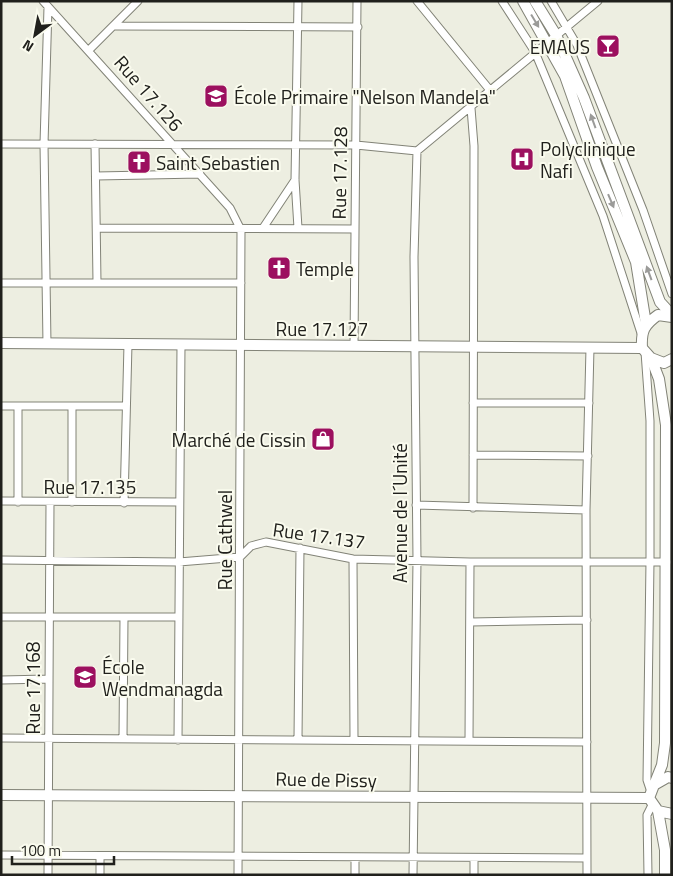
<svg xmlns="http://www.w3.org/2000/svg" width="673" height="876" viewBox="0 0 673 876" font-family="'Titillium Web',sans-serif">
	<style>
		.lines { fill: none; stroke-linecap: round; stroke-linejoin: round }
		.street-casing { stroke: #828377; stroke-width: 9 }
		.secondary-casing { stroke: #828377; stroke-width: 12 }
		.street { stroke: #fff; stroke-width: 7 }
		.secondary { stroke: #fff; stroke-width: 10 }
		.oneway { fill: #9b9b99 }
		.labels { text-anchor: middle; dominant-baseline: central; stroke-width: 4; stroke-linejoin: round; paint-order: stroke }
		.poi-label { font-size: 19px; fill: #20201c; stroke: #fafbee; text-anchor: start }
		.street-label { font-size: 19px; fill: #20201c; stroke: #fafbee }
	</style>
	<rect width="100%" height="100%" fill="#edeee1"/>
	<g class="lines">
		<g class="street-casing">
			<path id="street" d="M43,1L230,208L241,230L238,875
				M298,1L295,180L298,228
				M417,1L489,89
				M502,1L535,52L603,216L641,333
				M551,1L577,45L643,210L672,294
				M115,26L358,27
				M89,50L138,1
				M471,108L474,146L473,508
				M1,144L356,145L417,151L598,1
				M95,144L97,282
				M96,176L200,174
				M97,228L355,229
				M263,228L295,180
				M1,283H241
				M47,344L44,144L48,7
				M354,346L357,1
				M645,352L650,421V561L647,780L651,792
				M473,403H589
				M1,406H126
				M72,406V502
				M473,455L588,456
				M1,501L179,502
				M18,502V406
				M124,503L128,344
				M416,505L586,510
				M353,559L354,739
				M1,560L179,562L240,557L251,546L266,542L353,559L470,562H667
				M1,617H179
				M471,622L587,620
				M1,680L48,679
				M1,738L587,742
				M123,738L124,617
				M298,738L300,548
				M178,740L181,345
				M469,741L470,562
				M1,855L587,858
				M48,875L50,502
				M100,875V856
				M355,875V858
				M413,875L417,560L414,257L417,151
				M474,875V859
				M587,875L586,510L590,348
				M648,875L647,815L653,803"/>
		</g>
		<g class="secondary-casing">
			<path id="secondary" d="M523,1L565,76L597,167L636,262L646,324
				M535,1L556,35L584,98L660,302L672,315
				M672,317L658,315C644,325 641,331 642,348L651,358L664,363L672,359
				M1,343L642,348
				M651,358L659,379L666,425L665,743L662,765L654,785
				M672,778L668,777L654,785L649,798L658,811L672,814
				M1,795L649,798
				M658,811L665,850V875"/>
		</g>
		<use href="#street" class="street"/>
		<use href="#secondary" class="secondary"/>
	</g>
	<defs><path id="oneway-solid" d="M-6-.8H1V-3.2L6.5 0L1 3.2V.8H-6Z" transform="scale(1.25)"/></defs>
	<g class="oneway">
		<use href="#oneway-solid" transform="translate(535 21) rotate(59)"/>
		<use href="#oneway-solid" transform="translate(593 121) rotate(-110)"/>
		<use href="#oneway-solid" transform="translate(611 201) rotate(67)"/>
		<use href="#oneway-solid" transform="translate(649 273) rotate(-110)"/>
	</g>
	<defs>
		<g id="bar-square" transform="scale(1.25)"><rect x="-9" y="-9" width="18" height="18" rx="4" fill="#9c105f" stroke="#fafbee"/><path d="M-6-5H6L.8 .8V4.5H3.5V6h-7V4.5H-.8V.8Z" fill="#fff"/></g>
		<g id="school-square" transform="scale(1.25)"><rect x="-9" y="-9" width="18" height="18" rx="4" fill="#9c105f" stroke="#fafbee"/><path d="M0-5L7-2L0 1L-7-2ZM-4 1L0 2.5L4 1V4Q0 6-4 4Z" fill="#fff"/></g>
		<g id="hospital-square" transform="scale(1.25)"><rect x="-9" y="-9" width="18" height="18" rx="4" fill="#9c105f" stroke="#fafbee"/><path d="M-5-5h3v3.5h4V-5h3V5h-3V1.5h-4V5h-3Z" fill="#fff"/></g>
		<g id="church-square" transform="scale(1.25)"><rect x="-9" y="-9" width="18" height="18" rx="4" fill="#9c105f" stroke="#fafbee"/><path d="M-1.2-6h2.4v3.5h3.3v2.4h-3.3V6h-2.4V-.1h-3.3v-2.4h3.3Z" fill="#fff"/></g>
		<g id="shop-square" transform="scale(1.25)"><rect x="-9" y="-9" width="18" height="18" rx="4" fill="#9c105f" stroke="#fafbee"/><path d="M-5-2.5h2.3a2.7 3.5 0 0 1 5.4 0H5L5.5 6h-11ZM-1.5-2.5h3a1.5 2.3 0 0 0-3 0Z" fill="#fff"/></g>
	</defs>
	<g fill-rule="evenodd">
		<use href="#bar-square" x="608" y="46"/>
		<use href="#school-square" x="216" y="96"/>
		<use href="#hospital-square" x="522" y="159"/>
		<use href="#church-square" x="139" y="162"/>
		<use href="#church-square" x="279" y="268"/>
		<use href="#shop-square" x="323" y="439"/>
		<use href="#school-square" x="85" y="677"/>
	</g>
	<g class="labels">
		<g class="poi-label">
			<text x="590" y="46" text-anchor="end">EMAUS</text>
			<text x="234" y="96">École Primaire "Nelson Mandela"</text>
			<text x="540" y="148">Polyclinique<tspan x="540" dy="22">Nafi</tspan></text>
			<text x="156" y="162">Saint Sebastien</text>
			<text x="296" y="268">Temple</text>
			<text x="306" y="439" text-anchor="end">Marché de Cissin</text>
			<text x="102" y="666">École<tspan x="102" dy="22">Wendmanagda</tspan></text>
		</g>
		<g class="street-label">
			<text transform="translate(149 93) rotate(49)">Rue 17.126</text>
			<text transform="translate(339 173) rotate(-89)">Rue 17.128</text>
			<text x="322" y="328">Rue 17.127</text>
			<text x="90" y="486">Rue 17.135</text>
			<text transform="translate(399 513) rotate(-90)">Avenue de l´Unité</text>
			<text transform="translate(319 535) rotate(8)">Rue 17.137</text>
			<text transform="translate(224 540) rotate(-90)">Rue Cathwel</text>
			<text transform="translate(32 688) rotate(-90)">Rue 17.168</text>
			<text transform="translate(326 779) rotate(1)">Rue de Pissy</text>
		</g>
	</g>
	<rect width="673" height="876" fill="none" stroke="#20201c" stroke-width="5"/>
	<g transform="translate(35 35) rotate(212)" stroke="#fafbee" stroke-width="4" paint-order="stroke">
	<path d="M0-4L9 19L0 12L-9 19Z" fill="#20201c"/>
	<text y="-8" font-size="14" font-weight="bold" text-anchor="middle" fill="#20201c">N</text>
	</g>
	<path d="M12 856v8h102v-8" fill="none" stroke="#20201c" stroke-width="2.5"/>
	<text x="20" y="856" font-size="15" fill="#20201c" stroke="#fafbee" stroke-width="4" paint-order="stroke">100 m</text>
</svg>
